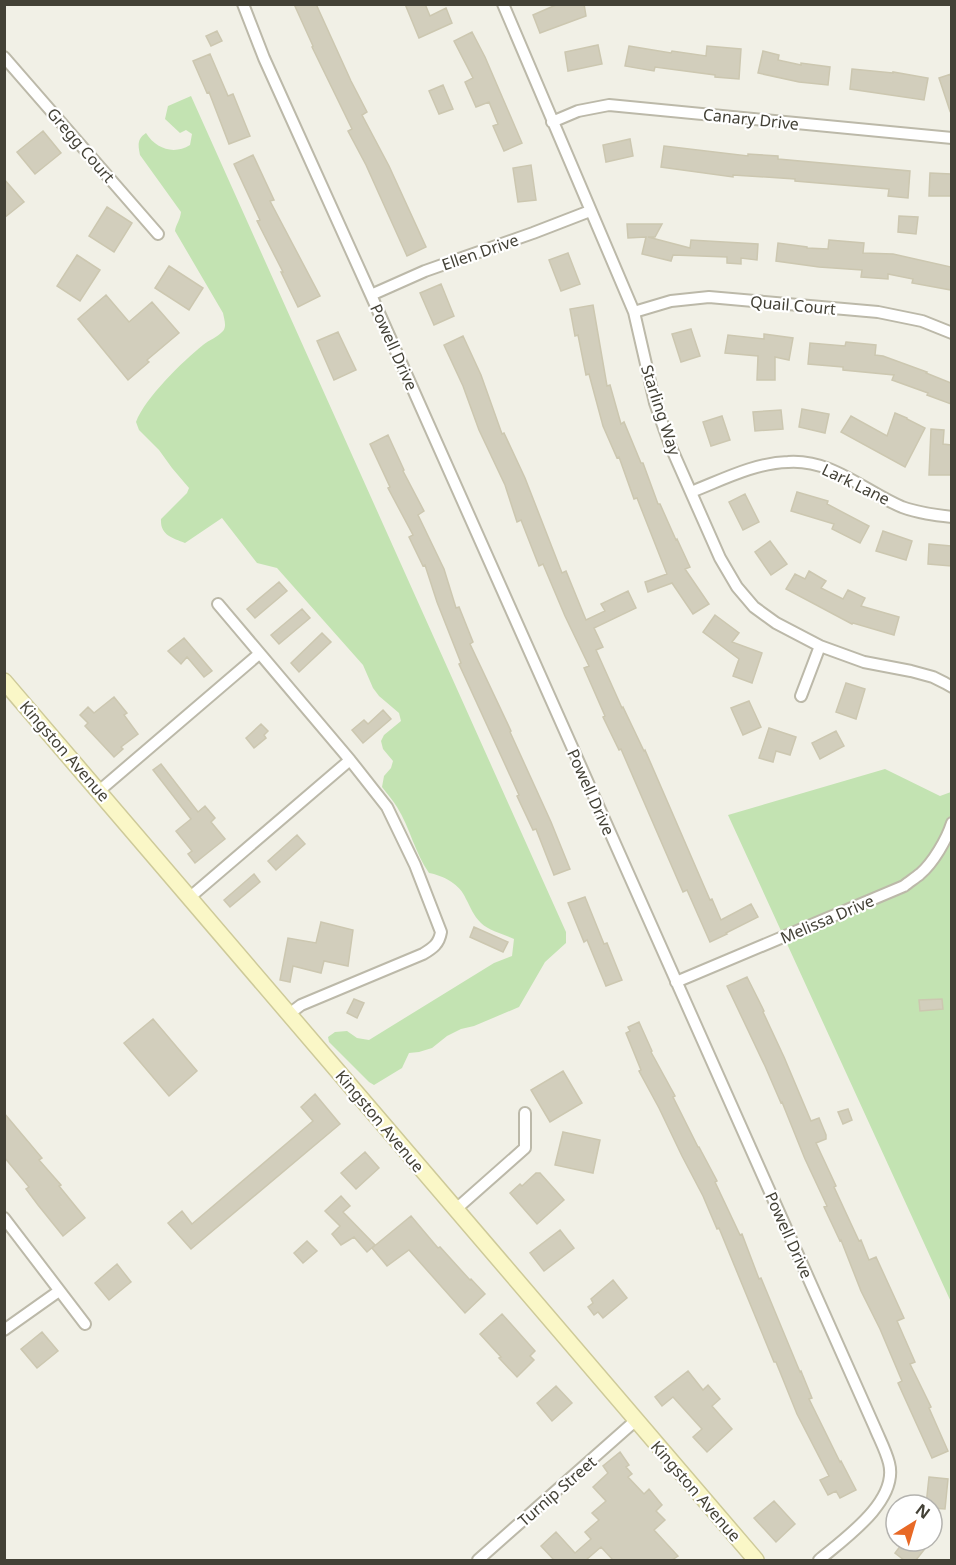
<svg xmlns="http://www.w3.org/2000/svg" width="956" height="1565" viewBox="0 0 956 1565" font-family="'Noto Sans',sans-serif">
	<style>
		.green { fill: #c3e3b2 }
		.building { fill: #d2cebc; stroke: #ccc7b0; stroke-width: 1.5 }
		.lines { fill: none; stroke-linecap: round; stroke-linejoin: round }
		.street-casing { stroke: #bcb9a9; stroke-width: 14 }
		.secondary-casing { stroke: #ceca99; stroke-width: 18 }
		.street { stroke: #fff; stroke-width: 10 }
		.secondary { stroke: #faf7c7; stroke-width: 15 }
		.labels { text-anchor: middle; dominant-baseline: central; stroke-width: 4.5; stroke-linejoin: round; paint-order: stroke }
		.street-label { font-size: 16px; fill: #434136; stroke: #fff }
	</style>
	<rect width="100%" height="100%" fill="#f1f0e6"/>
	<path class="green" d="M191,96L566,932V943L545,962L519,1007L474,1026L461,1029L447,1036L432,1048L419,1052L409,1053L402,1068L374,1085L369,1082L329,1042L328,1037L335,1032L347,1031L357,1038L369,1040L494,963L512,956L514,939C504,934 489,931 481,923C473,915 471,908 466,899C460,884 444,876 429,873C415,853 410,828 397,807C393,800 387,794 382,787L384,776L391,768L393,761L383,749L381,741L384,735L401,721L399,713L379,696L373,688L363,665L277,568L257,563L222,518L185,543C172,538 160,535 161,519L187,493L189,488L172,468L159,450L139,430L136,422C145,398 183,361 203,345C209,340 218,337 223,331C227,326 224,319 223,313L175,231C176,224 180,221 181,212L140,155C138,145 137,139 146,133C156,149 174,155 190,145L192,134L186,130L180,133L165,119L168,106Z
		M885,769L940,796L951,792V1302L728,815Z"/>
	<path class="building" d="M294,4H316L351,81L367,112L362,115L389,166L426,247L407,256L366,165L348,131L352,129L312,47L313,46Z
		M405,4H425L430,16L446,8L452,23L419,38Z
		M558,4H584L586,16L540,33L533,15Z
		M217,31L222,41L211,46L206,36Z
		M472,32L485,57L522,143L504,151L493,126L498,124L489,102L476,107L465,82L473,78L454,41Z
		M598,45L602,64L568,71L565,52Z
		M629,46L671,53L672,51L706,56L707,46L741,49L739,79L715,77V75L655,67L654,71L625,66Z
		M763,51L779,55L778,60L801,65V63L830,67L828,85L799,82L758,73Z
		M210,54L228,96L233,94L250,136L229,144L209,92L207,93L193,61Z
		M852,69L893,73V72L928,78L924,100L850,89Z
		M951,74V110L950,111L939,78Z
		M443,85L453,109L439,114L429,91Z
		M43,131L61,153L35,174L17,152Z
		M630,139L633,156L606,162L603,145Z
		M664,146L748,156V154L778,156V159L910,171L908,198L888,196L889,189L795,181V179L733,175V177L661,167Z
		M253,155L274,200L270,201L320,296L298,307L281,272H283L257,221L260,220L234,164Z
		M531,165L536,200L518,202L513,168Z
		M930,173L951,174V196H929Z
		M4,179L24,202L4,218Z
		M107,207L132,223L114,252L89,236Z
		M899,216L918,217L916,234L898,232Z
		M627,224H662L655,237H648L690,248L691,240L758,244L757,260L741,258V264L727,263V257L673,255L671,261L642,254L646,237L628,238Z
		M829,240L864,243L863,253L893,254L951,267V290L912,283L913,279L888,274V279L861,277L862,270L819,267L776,261L778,243L807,247V248L828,249Z
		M568,253L580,284L561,291L549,260Z
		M77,255L100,270L80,301L57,286Z
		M169,266L203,288L189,310L155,288Z
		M441,284L454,316L434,325L420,293Z
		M106,295L129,322L152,302L179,333L147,360L149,362L128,380L78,319Z
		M593,305L607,386L610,385L621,424L624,422L641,463H643L658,504H660L676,540L677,539L690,567L685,569L709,604L693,614L672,583L648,592L645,582L667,574L637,498L634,499L619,457L617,458L603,426L589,374L586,375L578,335L575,336L570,309Z
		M691,329L700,356L681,362L672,334Z
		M338,332L356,370L334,380L317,341Z
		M764,334L793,338L789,360L775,357V380H757L758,356L725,353L728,335L764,339Z
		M463,336L481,375L502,434L504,433L525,478L562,573L566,571L586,620L605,611L601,604L628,591L636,608L594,628L603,647L596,650L622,708L623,707L644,751L645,750L710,900L712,899L721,920L751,904L758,917L726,933L727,934L710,942L687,890L683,892L621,749L619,750L603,717L605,716L584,668L589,666L565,616L543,564L539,566L521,520L517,522L505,485L479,430L463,386L444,345Z
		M846,342L876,345L875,355L883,356L927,372L926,373L951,383V404L927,395L928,393L892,380L894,375L843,370V367L808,364L810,343L845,346Z
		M802,409L829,414L825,433L799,427Z
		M781,410L783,429L755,431L753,412Z
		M895,413L907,418V419L925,428L905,467L841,432L851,416L887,436Z
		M722,416L730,440L711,446L703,422Z
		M931,429L944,430L943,444L951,445V475H929Z
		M388,435L404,470L403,471L424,511L418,515L444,569L456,608L459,607L473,642L470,644L511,731L510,732L551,822L570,869L554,875L536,829L533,830L517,796L519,795L459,664L461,663L437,602L425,565L423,566L409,537L413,535L388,488L390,487L370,444Z
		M797,492L828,501L827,504L869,526L860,543L832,529L834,524L791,511Z
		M745,494L759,522L743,530L729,502Z
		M883,531L912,541L906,560L876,551Z
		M770,541L787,564L771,575L755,552Z
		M929,544L951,546V566L928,564Z
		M809,571L826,581L821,588L843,599L848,590L865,598L861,606L899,617L894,635L853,623L852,624L786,589L795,574L805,579Z
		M279,582L287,591L255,618L247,609Z
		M302,609L310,618L279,644L271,635Z
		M715,615L739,633L732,642L762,653L752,683L733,676L739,659L703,632Z
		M322,633L331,642L299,672L291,663Z
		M184,638L212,671L204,677L187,657L181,664L168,651Z
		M846,683L865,689L856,719L836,712Z
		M114,697L127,713L124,715L138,734L121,747L123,749L114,757L85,726L88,723L80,715L88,707L94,713Z
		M749,701L761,727L743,735L731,708Z
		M383,710L391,719L363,743L352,730L364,720L368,724Z
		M261,724L268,731L264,735L266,738L254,748L246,738Z
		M769,728L796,737L790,755L776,751L773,762L759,758Z
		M836,731L844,746L820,759L812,743Z
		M161,764L198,812L205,806L215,818L211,822L225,839L195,863L188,854L192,851L176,831L191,819L153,770Z
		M297,835L305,844L276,870L268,861Z
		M254,874L260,882L230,907L224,900Z
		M585,897L604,944L607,943L622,980L606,986L587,940L584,942L568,903Z
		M321,922L353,930L348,966L324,961L321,973L293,966L290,982L280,980L288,938L316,943Z
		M474,927L508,942L503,952L470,937Z
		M747,977L764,1011L763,1012L784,1057L811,1121L819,1118L826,1135V1139L816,1143L836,1186L834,1187L859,1241L861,1240L869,1260L876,1257L904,1318L897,1321L915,1362L910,1364L931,1407L929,1408L948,1451L932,1458L898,1383L902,1381L880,1329L861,1291L841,1240L840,1241L824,1207L827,1206L805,1159L782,1102L781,1103L765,1066L727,986Z
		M354,999L364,1003L357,1018L347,1013Z
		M942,999L943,1009L920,1011L919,1000Z
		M153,1019L197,1071L169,1096L124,1043Z
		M639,1022L652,1051L651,1052L675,1096L673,1097L698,1147H699L717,1181L715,1182L740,1235L742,1234L759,1279L761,1278L800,1372L801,1371L812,1398L809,1399L840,1462L841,1461L856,1490L840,1498L836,1491L828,1495L820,1480L829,1476L797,1414L776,1362H774L719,1228L717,1229L703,1196L682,1156L659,1108L639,1071L641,1070L626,1033L630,1031L628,1027Z
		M563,1071L582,1103L550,1122L531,1090Z
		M315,1094L340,1124L191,1249L168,1223L182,1211L192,1224L313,1121L301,1107Z
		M848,1109L852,1120L843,1124L838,1112Z
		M4,1113L42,1158L39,1160L61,1185L59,1186L85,1218L63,1236L38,1205L26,1189L29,1187L4,1157Z
		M563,1132L600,1140L593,1173L555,1165Z
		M365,1152L379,1168L356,1189L341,1173Z
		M536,1173H540L564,1200L537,1224L510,1193L520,1184L522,1186Z
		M341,1196L350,1206L343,1212L375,1245L367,1252L354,1237L341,1245L332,1234L340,1226L325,1211Z
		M411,1216L438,1248L440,1247L470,1280L471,1279L485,1294L465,1313L409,1250L387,1266L372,1248Z
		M560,1230L574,1248L544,1271L530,1253Z
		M307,1241L317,1251L303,1263L294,1253Z
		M117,1264L131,1282L109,1300L95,1283Z
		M613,1280L627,1298L603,1318L598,1312L594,1315L588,1307L593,1303L591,1299Z
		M502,1314L535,1351L530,1356L534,1360L517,1377L499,1358L501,1357L480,1334Z
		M42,1332L58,1351L37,1368L21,1349Z
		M688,1371L703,1390L708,1385L720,1399L712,1406L732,1429L707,1452L693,1437L702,1429L673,1397L662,1406L655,1397Z
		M556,1386L572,1403L552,1421L537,1403Z
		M620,1452L629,1465L626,1467L632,1474L628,1477L644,1494L649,1489L662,1505L656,1511L665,1520L654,1530L678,1556L672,1560H613L601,1547L586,1560H554L541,1546L556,1532L575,1553L591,1539L585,1532L599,1520L592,1513L606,1501L593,1487L608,1473L603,1466Z
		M929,1477L948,1479L945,1509L932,1508V1505H926Z
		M774,1501L795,1524L776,1542L754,1518Z
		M904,1541H931L916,1560H904L895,1553Z"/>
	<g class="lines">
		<g class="street-casing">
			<path id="street" d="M243,4L264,58L371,295L875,1428C880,1440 886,1451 889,1463C899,1501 844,1539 819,1560
				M503,4L634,312L655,403L670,445L720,558L737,587L754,607L776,623L820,646L864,662L911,671L933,677L945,683L952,687
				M4,57L158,234
				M552,122L578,111L609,105L952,138
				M371,295L425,271L533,233L590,211
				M634,312L671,301L709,297L878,312L922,321L952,333
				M691,492C722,480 754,463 788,462C832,459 864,491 902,507C918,513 935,515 952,517
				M218,604L350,760L387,807L415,865L441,932C439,944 433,948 423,954L301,1005L289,1014
				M801,696L820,646
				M99,791L259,654
				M189,898L350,760
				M676,982L904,886C909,882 915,878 920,874C933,863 947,839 952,823
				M455,1210L525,1148V1113
				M4,1218L85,1324
				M4,1330L59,1291
				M478,1560L635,1421"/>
		</g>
		<g class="secondary-casing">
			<path id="secondary" d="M4,681L756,1560"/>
		</g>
		<use href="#street" class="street"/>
		<use href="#secondary" class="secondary"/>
	</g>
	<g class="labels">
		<g class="street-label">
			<text transform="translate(751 119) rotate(6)">Canary Drive</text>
			<text transform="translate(81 145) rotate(49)">Gregg Court</text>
			<text transform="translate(480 252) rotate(-19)">Ellen Drive</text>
			<text transform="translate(793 305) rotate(5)">Quail Court</text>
			<text transform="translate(394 347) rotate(66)">Powell Drive</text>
			<text transform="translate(661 410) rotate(72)">Starling Way</text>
			<text transform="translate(856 484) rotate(26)">Lark Lane</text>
			<text transform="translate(65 751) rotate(49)">Kingston Avenue</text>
			<text transform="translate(591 792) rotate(66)">Powell Drive</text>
			<text transform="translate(827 919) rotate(-23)">Melissa Drive</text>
			<text transform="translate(380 1121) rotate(50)">Kingston Avenue</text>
			<text transform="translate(789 1235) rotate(66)">Powell Drive</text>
			<text transform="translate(557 1491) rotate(-41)">Turnip Street</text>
			<text transform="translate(696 1491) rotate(49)">Kingston Avenue</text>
		</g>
	</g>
	<rect width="956" height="1565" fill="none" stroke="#434136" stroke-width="12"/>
	<g transform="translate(914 1523) rotate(37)"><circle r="28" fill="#ffffff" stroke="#b4b3af" stroke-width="1.5"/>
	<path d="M0-4.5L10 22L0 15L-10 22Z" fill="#e86926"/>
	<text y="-9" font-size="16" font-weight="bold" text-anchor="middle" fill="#434136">N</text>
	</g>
</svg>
